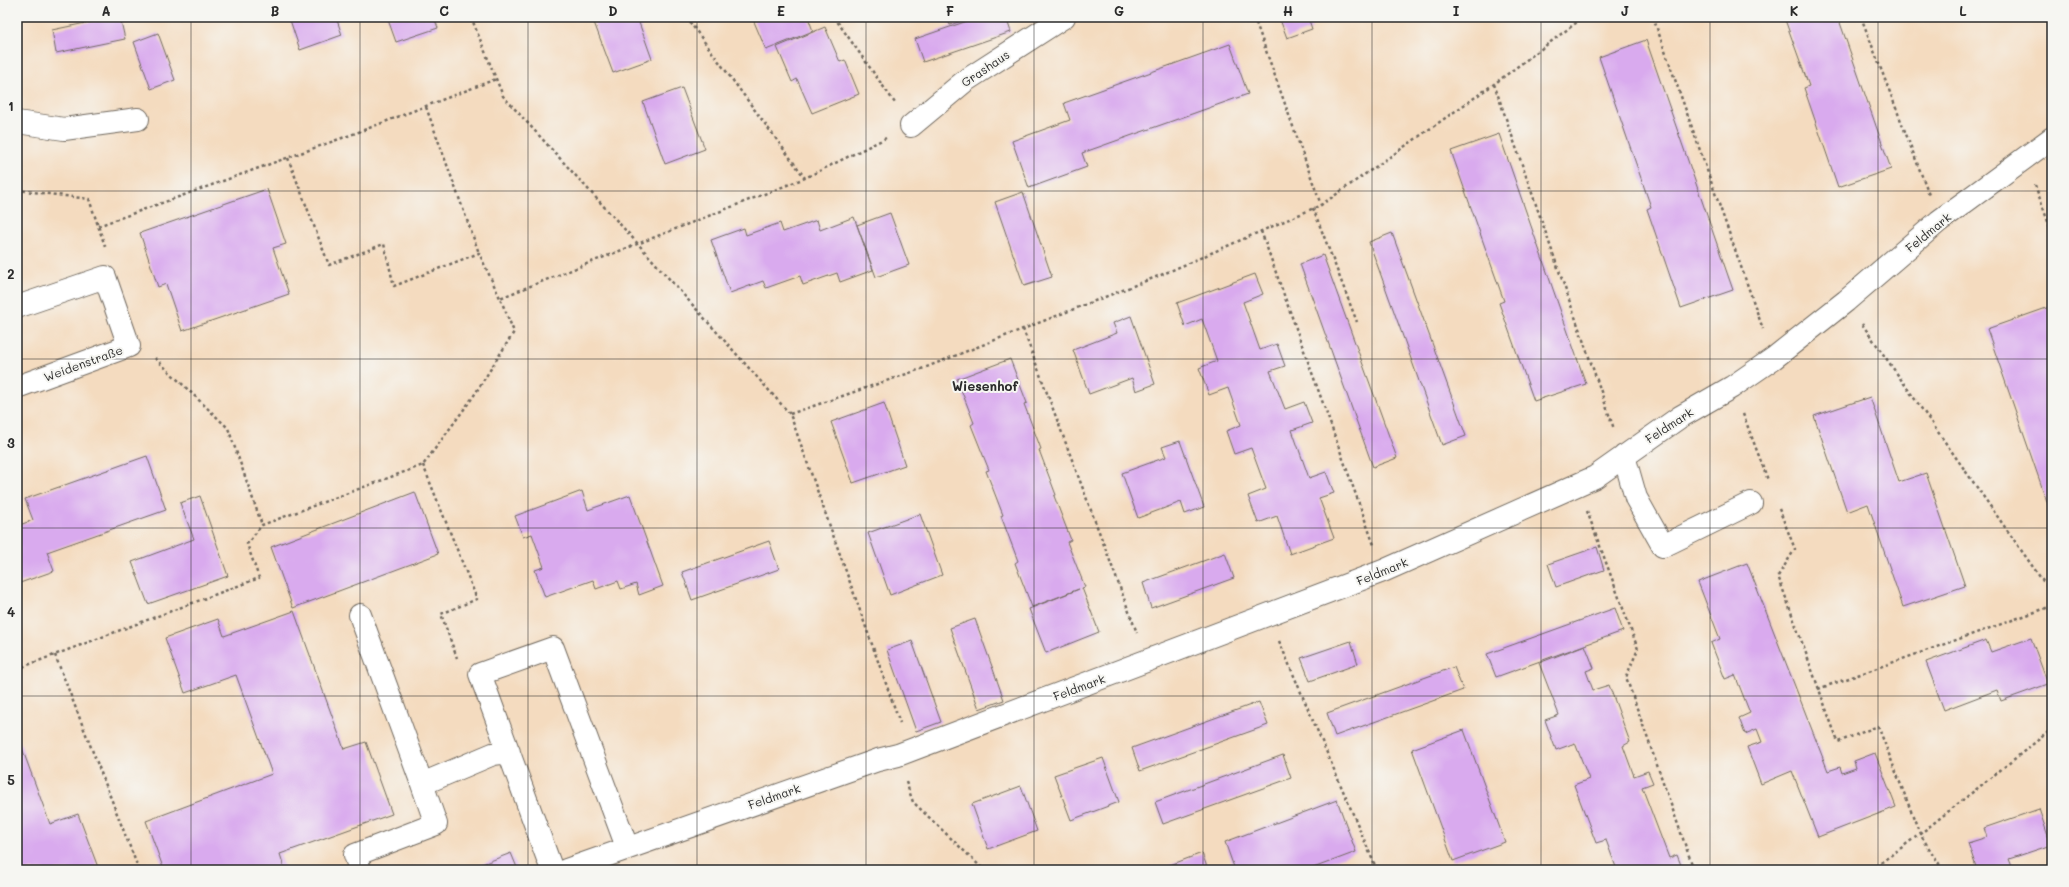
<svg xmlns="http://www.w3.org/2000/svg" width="2069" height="887" viewBox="0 0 2069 887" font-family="Mali,sans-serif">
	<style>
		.building { fill: #d9aaee }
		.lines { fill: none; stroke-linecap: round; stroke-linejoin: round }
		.minor-casing { stroke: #71695f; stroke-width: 24 }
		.path { stroke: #71695f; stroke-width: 2.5; stroke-dasharray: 3 3; stroke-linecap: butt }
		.minor { stroke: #fff; stroke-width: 22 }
		.grid { fill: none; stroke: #2b2b2b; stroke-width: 1; stroke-opacity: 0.55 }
		.labels { text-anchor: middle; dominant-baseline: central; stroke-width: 4; stroke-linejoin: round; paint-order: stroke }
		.street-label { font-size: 12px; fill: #2b2b2b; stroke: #f6f6f2 }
		.neighbourhood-label { font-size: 13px; font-weight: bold; fill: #2b2b2b; stroke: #f6f6f2 }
		.neatline { fill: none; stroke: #2b2b2b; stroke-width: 1.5 }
		.grid-label { font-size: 13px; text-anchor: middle; font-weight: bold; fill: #2b2b2b }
	</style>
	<rect width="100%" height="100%" fill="#f6f6f2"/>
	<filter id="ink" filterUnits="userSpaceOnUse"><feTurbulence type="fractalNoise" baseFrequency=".025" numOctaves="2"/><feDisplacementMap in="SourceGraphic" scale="8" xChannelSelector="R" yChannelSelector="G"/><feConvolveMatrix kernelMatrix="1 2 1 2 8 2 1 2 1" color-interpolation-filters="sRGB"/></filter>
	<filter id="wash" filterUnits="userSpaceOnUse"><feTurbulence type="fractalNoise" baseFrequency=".012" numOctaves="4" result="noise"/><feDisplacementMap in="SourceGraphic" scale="16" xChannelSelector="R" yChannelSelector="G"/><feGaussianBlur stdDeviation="0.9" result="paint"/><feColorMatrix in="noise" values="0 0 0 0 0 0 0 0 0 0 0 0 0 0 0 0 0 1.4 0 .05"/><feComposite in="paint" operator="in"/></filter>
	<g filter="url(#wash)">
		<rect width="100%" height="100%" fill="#f4dbbf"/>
		<g id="blocks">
			<path class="building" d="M114,17H120L125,39L56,53L52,30Z
				M289,17H336L342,35L300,50Z
				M387,17H434L438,28L396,42Z
				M592,17H637L652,59L613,73Z
				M752,17H808L813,31L766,50Z
				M947,17H972L950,25Z
				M979,17H1006L1011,32L923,62L915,39Z
				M1279,17H1308L1312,29L1287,38Z
				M1784,17H1838L1891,169L1838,187L1804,88L1809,86Z
				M825,27L840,62L845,60L859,94L812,113L797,79L792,82L777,47Z
				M158,33L175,80L151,89L134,42Z
				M1646,40L1733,290L1681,308L1647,209L1651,207L1599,57Z
				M1230,44L1248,94L1082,153L1087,167L1029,188L1012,141L1070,120L1064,103Z
				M682,88L705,149L665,164L643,102Z
				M1499,134L1586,384L1534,401L1499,303L1504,301L1451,151Z
				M267,189L286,244L273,248L289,294L182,331L166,284L158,287L140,233Z
				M1023,192L1052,277L1024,286L995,202Z
				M890,213L909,265L876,277L857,225Z
				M854,217L873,270L840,282L837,273L803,285L800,276L766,288L763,281L730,293L711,240L744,228L746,235L780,223L783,232L817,220L820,230Z
				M1392,233L1466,436L1442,445L1369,242Z
				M1323,255L1397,458L1373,467L1300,264Z
				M1255,274L1263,294L1243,302L1260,350L1277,344L1285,366L1270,371L1285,409L1304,402L1312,423L1292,430L1309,478L1326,472L1334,493L1319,498L1334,538L1290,554L1277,516L1258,523L1248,496L1266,489L1251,448L1234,454L1226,431L1241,425L1228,388L1209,395L1199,368L1217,361L1202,319L1185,326L1177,303Z
				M2052,306V516L1987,329Z
				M1131,316L1155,384L1136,391L1132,378L1089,394L1073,350L1117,333L1113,323Z
				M1010,359L1027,403L1024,404L1041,449L1039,450L1056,495L1054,496L1071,540L1067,542L1085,587L1082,588L1099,632L1046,653L1029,609L1079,589L1032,607L1015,563L1018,561L1001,516L1003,515L986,471L989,470L971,425L974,423L957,379Z
				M1870,397L1899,482L1926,473L1965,586L1903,607L1868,504L1847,512L1814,416Z
				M884,403L905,465L853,483L831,422Z
				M1180,441L1204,507L1185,514L1181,502L1138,518L1122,473L1166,457L1162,447Z
				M147,456L166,510L47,552L54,571L17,584V526L33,520L25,499Z
				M582,491L588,510L630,495L663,586L639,595L636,584L621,589L618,581L596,589L593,580L545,597L535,570L544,567L532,534L523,537L515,516Z
				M415,492L438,554L293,608L271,547Z
				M200,496L228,576L148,604L132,562L194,539L180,503Z
				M920,514L942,575L890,595L868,533Z
				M769,541L779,569L692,600L682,572Z
				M1597,547L1604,570L1556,587L1548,564Z
				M1225,553L1234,578L1151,608L1143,583Z
				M1747,563L1828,771L1840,767L1842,773L1856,768L1854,761L1875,753L1896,807L1818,837L1792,771L1761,784L1747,747L1762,742L1757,729L1745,734L1739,718L1750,713L1735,675L1725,679L1711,643L1720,639L1698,582Z
				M1615,608L1623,631L1496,677L1487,654Z
				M294,611L344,749L366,742L392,814L280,854L285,870H164L146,821L272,774L236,675L185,693L165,638L218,619L224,636Z
				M975,619L1004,700L979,709L950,628Z
				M2031,638L2048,684L2001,701L1997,690L1944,710L1926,662L1986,640L1991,652Z
				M912,641L941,722L916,731L887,650Z
				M1351,641L1358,664L1310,681L1301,658Z
				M1585,645L1594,668L1586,671L1593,690L1609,685L1630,742L1623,746L1634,776L1648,771L1653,783L1642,787L1669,858L1677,855L1683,870H1617L1606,840L1596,843L1574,785L1589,779L1575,743L1556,750L1545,720L1559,715L1539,663Z
				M1454,667L1463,690L1335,736L1327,713Z
				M1259,702L1268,725L1140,771L1132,748Z
				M1464,730L1505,842L1453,861L1412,749Z
				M19,740L50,824L78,814L99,870H17V741Z
				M1283,755L1291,778L1163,824L1155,802Z
				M1103,758L1119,802L1071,820L1054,775Z
				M1021,786L1037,831L988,849L972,804Z
				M1337,800L1356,852L1308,870H1235L1225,842Z
				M2039,809L2051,845L2009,859L2013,869L2008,870H1977L1968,843L1987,837L1984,828Z
				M511,853L518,870H467Z
				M1202,853L1208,870H1157Z"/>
		</g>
	</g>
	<g filter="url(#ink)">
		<use href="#blocks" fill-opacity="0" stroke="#71695f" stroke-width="1"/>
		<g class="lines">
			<g class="minor-casing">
				<path id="minor" d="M17,122L64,129L138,119
					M911,126L965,81L1064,17
					M17,307L105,277L129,346L17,387
					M1624,456L1636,498L1663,546L1751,503
					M360,615L422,784
					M360,870L355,855L436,824L422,784L493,754L509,752
					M552,870L480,674L553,648L627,847
					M566,870L878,760L898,755L1383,571L1595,477L1680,417L1732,387L1774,358L1846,301L1939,221L2052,138"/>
			</g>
			<path class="path" d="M471,17L503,96L639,245L790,414L900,723
				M686,17L805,178
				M834,17L895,103
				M1254,17L1321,205
				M1653,17L1763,329
				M1861,17L1929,194
				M1494,84L1614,429
				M426,107L479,253
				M288,158L329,265L384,244L394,286L479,253L500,298
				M2035,185L2052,233
				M17,190L89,199L106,249
				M1313,208L1357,322
				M98,226L356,133L496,79
				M1261,231L1374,545
				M1862,324L2052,594
				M1023,329L1137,633
				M155,358L228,428L262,525
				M790,414L924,368L1023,329L1161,275L1321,205L1494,84L1584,17
				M1743,414L1768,480
				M423,465L477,599L441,614L457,658
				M1779,509L1795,549L1778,576L1838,742L1878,726L1920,834L1943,870
				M1587,511L1638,649L1626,677L1694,870
				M1279,641L1377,870
				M55,655L139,870
				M17,669L259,578L247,544L262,525L423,465L473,397L514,332L500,298L805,178L886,138
				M1818,689L2052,606
				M906,782L913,802L984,870
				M1871,870L1920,834L2052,729"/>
			<use href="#minor" class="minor"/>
		</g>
	</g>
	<path class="grid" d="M191,17V870M360,17V870M528,17V870M697,17V870M866,17V870M1034,17V870M1203,17V870M1372,17V870M1541,17V870M1710,17V870M1878,17V870M17,191H2052M17,359H2052M17,528H2052M17,696H2052"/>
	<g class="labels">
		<g class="street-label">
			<text transform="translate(985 68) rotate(-34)">Grashaus</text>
			<text transform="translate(1928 232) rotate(-39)">Feldmark</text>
			<text transform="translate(83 363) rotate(-20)">Weidenstraße</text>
			<text transform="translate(1669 425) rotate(-33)">Feldmark</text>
			<text transform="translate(1382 571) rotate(-22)">Feldmark</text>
			<text transform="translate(1079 687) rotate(-20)">Feldmark</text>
			<text transform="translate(774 796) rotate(-19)">Feldmark</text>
		</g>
		<g class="neighbourhood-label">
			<text x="985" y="385">Wiesenhof</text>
		</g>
	</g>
	<rect width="2069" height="887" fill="none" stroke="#f6f6f2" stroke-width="44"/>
	<rect x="22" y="22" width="2025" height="843" class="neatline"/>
	<g class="grid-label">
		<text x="106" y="16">A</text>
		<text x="275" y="16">B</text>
		<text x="444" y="16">C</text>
		<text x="613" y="16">D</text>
		<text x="781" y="16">E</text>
		<text x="950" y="16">F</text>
		<text x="1119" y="16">G</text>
		<text x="1288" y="16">H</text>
		<text x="1456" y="16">I</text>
		<text x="1625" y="16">J</text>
		<text x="1794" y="16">K</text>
		<text x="1963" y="16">L</text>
		<text x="11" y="111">1</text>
		<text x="11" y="279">2</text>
		<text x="11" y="448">3</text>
		<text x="11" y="617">4</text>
		<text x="11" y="785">5</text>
	</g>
</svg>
